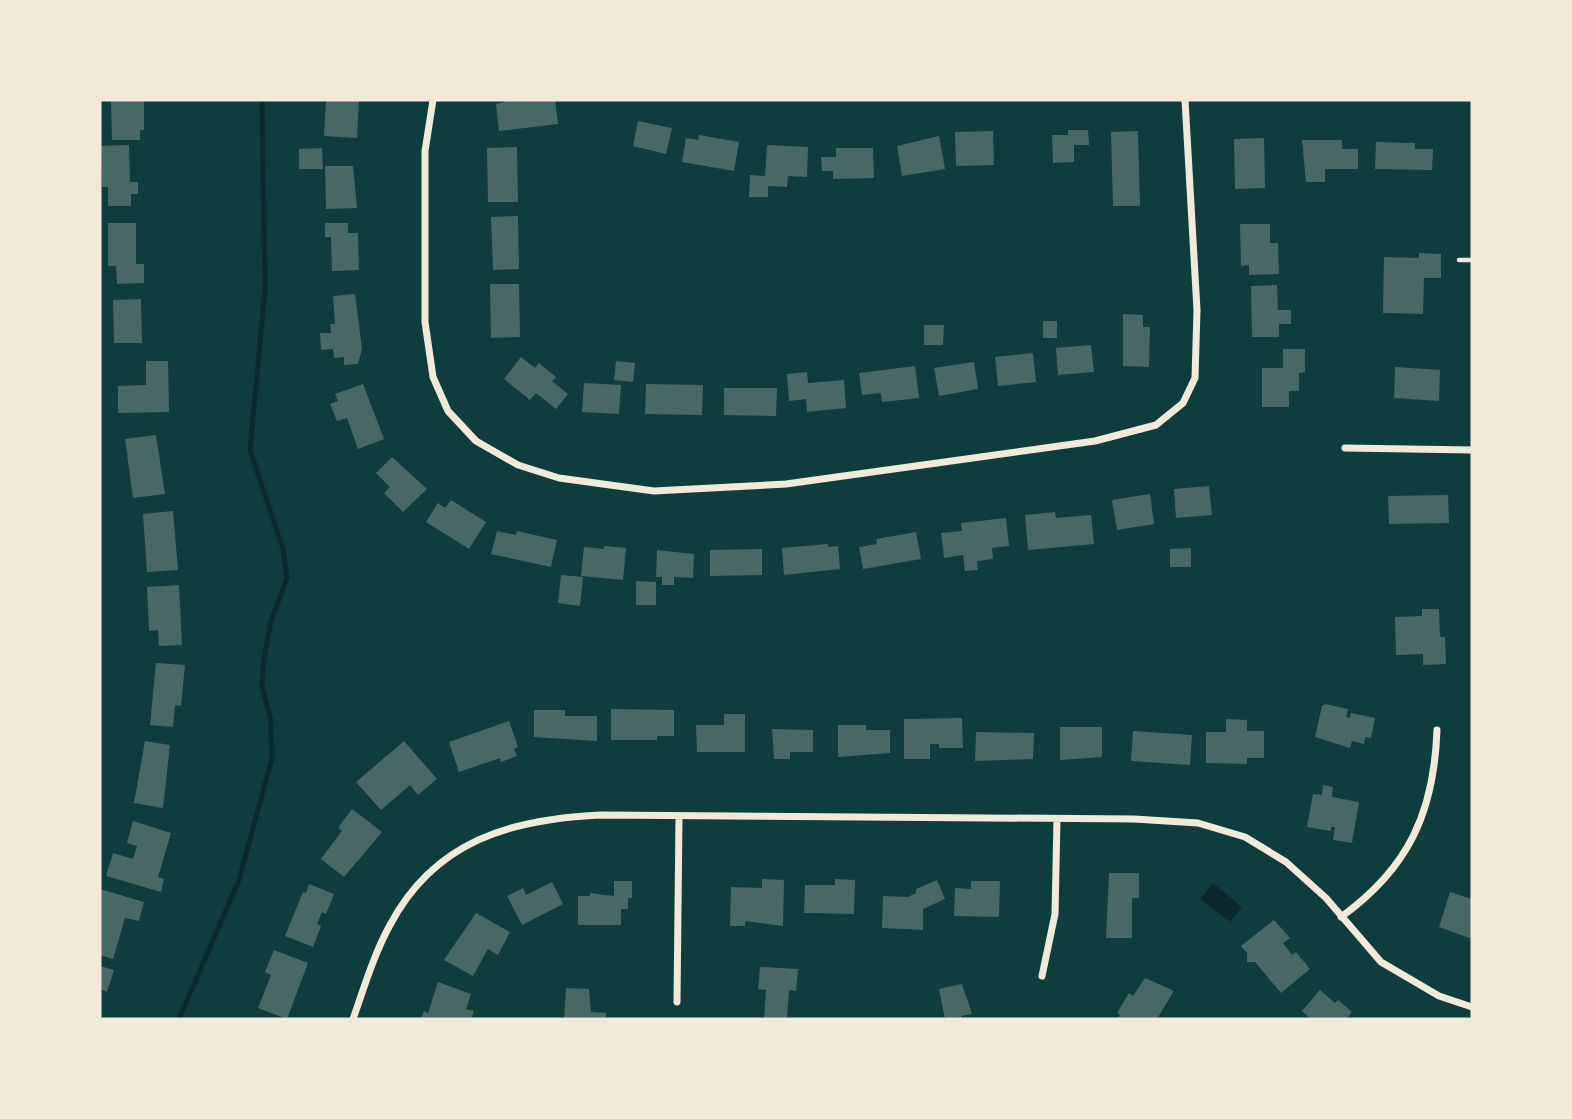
<svg xmlns="http://www.w3.org/2000/svg" width="1572" height="1119" viewBox="0 0 1572 1119" font-family="Inter,sans-serif">
	<style>
		.water { fill: #0a2a2b }
		.lines { fill: none; stroke-linecap: round; stroke-linejoin: round }
		.stream { stroke: #0a2a2b; stroke-width: 5 }
		.building { fill: #486865 }
		.service { stroke: #f1e9da; stroke-width: 4.5 }
		.minor { stroke: #f1e9da; stroke-width: 7 }
	</style>
	<rect width="100%" height="100%" fill="#0f3d3e"/>
	<path class="water" d="M1213,883L1242,907L1230,922L1200,899Z"/>
	<g class="lines">
		<path class="stream" d="M179,1019L239,880L272,758L271,721L262,686L264,658L271,621L287,578L283,549L250,450L265,290L262,100"/>
	</g>
	<path class="building" d="M111,100H144V130H140V140H112Z
		M326,100L359,101L357,138L324,136Z
		M505,100H555L558,124L499,131L496,104L505,102Z
		M638,121L672,128L666,154L633,146Z
		M1068,130H1088L1089,145H1074V162L1053,163L1052,135H1068Z
		M993,131L994,165L956,166L955,132Z
		M1138,131L1140,206H1113L1111,132Z
		M699,135L739,142L734,171L682,162L686,138L698,140Z
		M939,136L945,169L902,176L897,146Z
		M1264,138L1265,188L1235,189L1234,139Z
		M1302,140H1342V149H1358V169H1325V182H1306Z
		M1376,142L1415,143V149H1433L1432,170L1375,169Z
		M129,145L130,182H138V194H131V206H108V187H102L101,146Z
		M767,145L808,147L807,177L788,176L787,187L768,186V197H749L750,175L765,176Z
		M517,147L518,202H488L487,148Z
		M322,148L323,169H299V149Z
		M836,148H873L874,178L833,179V171H822L821,157H836Z
		M325,166H353L357,208L326,209Z
		M518,216L519,269L493,270L491,217Z
		M108,223H136V264H144V283L117,284L116,266H108Z
		M325,223H348V233H358L359,270L332,271L331,237H325Z
		M1240,224H1270V243H1278L1279,274L1249,275V265L1241,266Z
		M1419,253L1441,254V278H1424L1423,314L1383,313L1384,257L1419,258Z
		M490,284H519L520,337L491,338Z
		M1277,285L1278,310H1291V324H1279V337H1252L1251,286Z
		M355,294L362,349L358,364L344,365V357L334,358L333,349L321,350L320,333H331L330,324H335L333,296Z
		M141,299L142,343H114L113,300Z
		M1123,314L1143,315V327H1150L1149,367L1123,366Z
		M1043,321H1057V338H1043Z
		M924,325H944L943,345H924Z
		M1091,345L1094,372L1058,375L1056,348Z
		M1283,349H1305V372L1299,373V391H1289V407H1262V368H1283Z
		M1033,353L1036,382L998,386L995,357Z
		M521,357L535,368L539,363L556,377L552,381L568,394L556,409L536,393L530,400L504,379Z
		M146,361H168L169,412L118,413V386L146,385Z
		M616,361L635,363L633,382L614,380Z
		M974,362L978,389L939,396L934,368Z
		M915,366L919,398L882,402L881,393L862,395L859,373Z
		M1395,367L1440,370L1439,401L1394,398Z
		M807,372L808,383L844,380L846,408L807,412L806,399L789,401L787,374Z
		M584,383L621,385L619,414L582,412Z
		M363,384L384,439L358,449L347,418L337,421L330,404L338,401L335,394Z
		M646,384L703,385L702,415L645,414Z
		M724,388H777L776,416L724,415Z
		M156,435L165,494L133,498L125,439Z
		M392,457L427,489L403,512L384,493L390,487L376,473Z
		M1209,486L1212,515L1176,518L1174,489Z
		M1150,494L1154,524L1117,530L1112,500Z
		M1448,495L1449,523L1389,524L1388,496Z
		M451,500L486,522L469,549L426,522L438,503L445,508Z
		M173,511L178,570L147,572L143,514Z
		M1055,512L1056,518L1091,515L1094,544L1028,550L1025,515Z
		M1006,518L1009,546L992,548L993,559L977,561L978,570L965,571L963,555L944,558L941,533L962,531L961,523Z
		M497,531L516,535L517,531L557,540L551,567L491,554Z
		M916,532L921,559L863,569L859,547L877,544L876,539Z
		M828,544V547L838,546L840,569L784,575L782,548Z
		M604,546L626,548L623,580L581,576L584,547L604,549Z
		M1191,548V567H1170V549Z
		M762,549V575L710,576V550Z
		M657,550L694,554L693,578L674,577V585H662V577H656Z
		M561,575L583,577L580,606L558,603Z
		M636,581L656,582V605H636Z
		M179,585L182,645L159,646L158,630L149,631L147,587Z
		M1422,609H1439L1440,637H1445L1446,664L1423,665V654L1396,655L1395,617L1422,616Z
		M156,663L185,665L181,706L175,705L173,727L150,725Z
		M1325,704L1348,709L1346,717L1350,718L1351,713L1375,718L1371,738L1365,737L1364,744L1352,741L1350,748L1315,737L1322,706Z
		M611,709L674,710V736H657V740H611Z
		M534,710H565V716H597V741L534,737Z
		M724,714H745V752H697L696,725H724Z
		M962,718L963,748H939V744H930V759H904V719Z
		M1226,719L1247,720V731H1264V758H1247V764L1206,763V732H1226Z
		M509,721L518,747L514,749L517,756L501,762L500,758L459,772L449,742Z
		M838,725H866V730H890V753L838,757Z
		M1060,727H1102V757L1060,760Z
		M772,729L813,730V752H790V759H774Z
		M1133,731L1192,735L1190,765L1131,761Z
		M976,732L1034,733L1033,759L975,761Z
		M145,741L170,745L163,808L134,803Z
		M404,741L437,779L418,795L410,785L381,810L356,782Z
		M1323,785L1333,787L1332,797L1359,802L1352,843L1333,840L1335,827H1331V831L1307,827L1313,794L1322,795Z
		M352,809L382,832L344,877L321,859L342,831L338,828Z
		M133,821L171,833L158,877L164,879L161,892L106,876L113,853L133,859L137,846L127,843Z
		M1109,873H1139V898H1132V938H1106Z
		M762,879L784,880L783,926L745,921V926H730L731,887L762,888Z
		M835,879L855,880L854,914L804,913L805,885H835Z
		M937,880L945,899L923,909V930L882,928L883,896L908,897L916,893V889Z
		M614,881H632V898H628V909H621V925H578V896H590V893L614,896Z
		M971,881H1000L999,917L954,916L955,888L971,889Z
		M552,882L563,904L522,925L507,896L523,888L526,895Z
		M309,884L334,894L326,914L322,912L317,924L321,926L313,947L285,936L303,892L306,893Z
		M100,889L144,902L139,921L125,918L113,959L100,955Z
		M1450,892L1472,899V939L1439,927Z
		M476,913L510,932L498,955L488,949L473,976L444,960Z
		M1274,920L1290,938L1283,943L1292,955L1296,952L1310,969L1281,993L1255,962H1247V953L1241,946Z
		M274,950L308,963L287,1019L258,1008L271,975L265,972Z
		M100,966L114,970L107,992L100,989Z
		M760,967L798,969L796,991L789,990L787,1019H764L766,990L758,989Z
		M1145,978L1174,991L1157,1019H1118L1120,1015L1117,1013L1129,993L1133,996Z
		M438,982L471,994L466,1009L474,1011L471,1019H421L424,1011L428,1013Z
		M962,984L972,1014L961,1016L962,1019H945L939,989Z
		M566,988L589,989L591,1012L606,1013V1019H564Z
		M1320,990L1335,1003L1338,1000L1352,1012L1346,1019H1311L1302,1011Z"/>
	<g class="lines">
		<path class="service" d="M1459,260H1472"/>
		<path class="minor" d="M433,100L425,151V322L433,377L448,411L476,441L518,465L559,478L654,491L786,484L1095,441L1156,425L1183,403L1195,378L1197,310L1185,100
			M1345,448L1472,450
			M1341,917C1409,868 1434,812 1437,730
			M1042,976L1055,914L1057,819
			M677,1002L679,817
			M353,1019C364,988 374,954 390,925C435,840 512,819 601,815L1134,819L1198,823L1245,837L1286,862L1326,898L1381,962L1439,996L1472,1007"/>
	</g>
	<rect width="1572" height="1119" fill="none" stroke="#f1e9da" stroke-width="203"/>
</svg>
